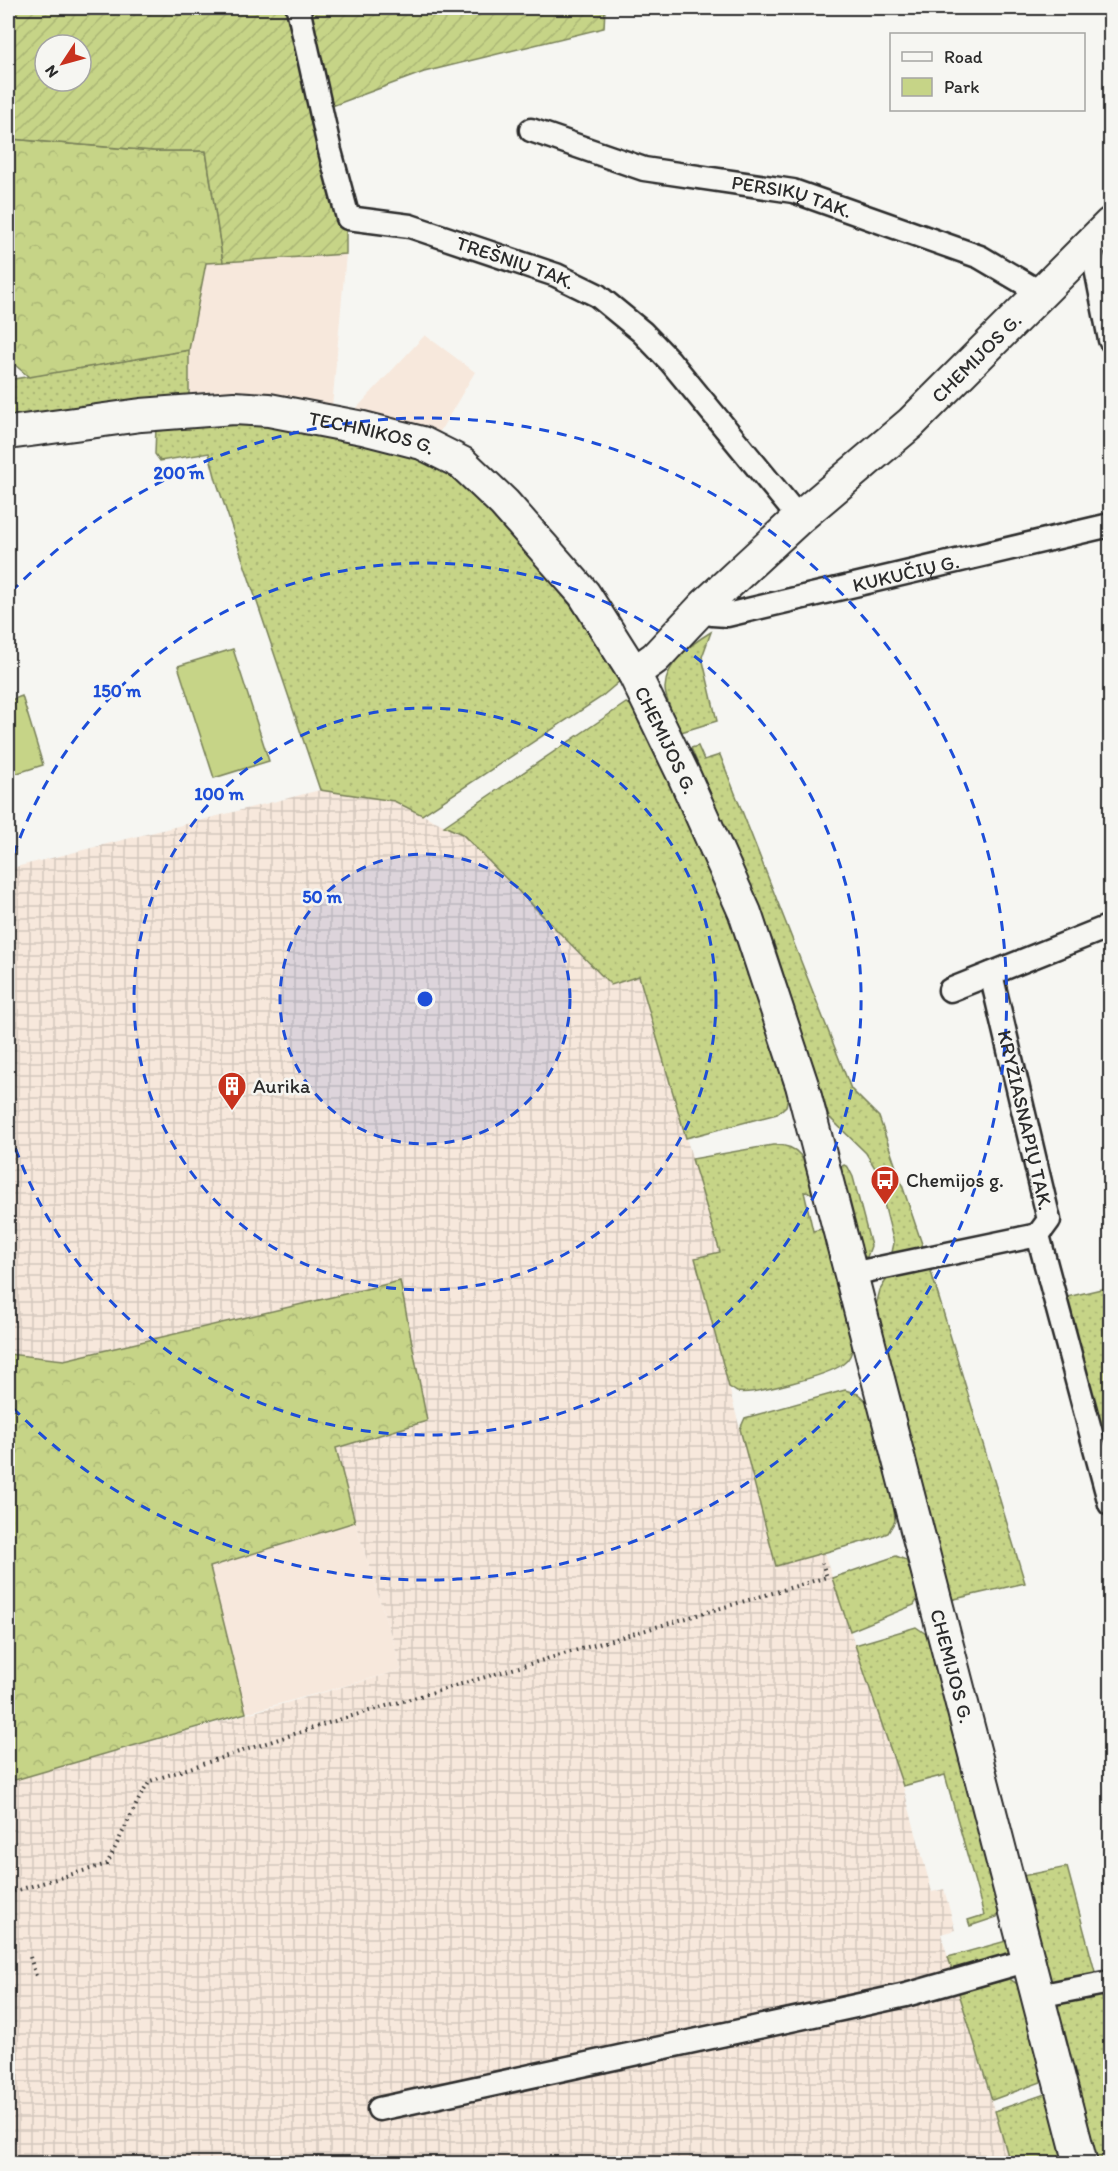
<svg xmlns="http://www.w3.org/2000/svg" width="1118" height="2171" viewBox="0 0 1118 2171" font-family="Itim,sans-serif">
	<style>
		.built { fill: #f7e8dc }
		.industrial { fill: url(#industrial-grid) }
		.grass { fill: url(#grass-dots); stroke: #788059; stroke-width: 1.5 }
		.forest { fill: url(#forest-crowns); stroke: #788059; stroke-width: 1.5 }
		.park { fill: #c6d487; stroke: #788059; stroke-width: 1.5 }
		.garden { fill: url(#garden-furrows); stroke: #788059; stroke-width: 1.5; fill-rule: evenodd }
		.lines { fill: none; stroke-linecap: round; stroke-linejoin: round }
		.street-casing { stroke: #2b2b2b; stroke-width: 27 }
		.secondary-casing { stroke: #2b2b2b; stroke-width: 36 }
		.path { stroke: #2b2b2b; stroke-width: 4; stroke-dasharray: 1.5 4.5; stroke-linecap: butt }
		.street { stroke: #f6f6f2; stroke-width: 22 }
		.secondary { stroke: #f6f6f2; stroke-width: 32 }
		.ring { fill: none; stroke: #1d4ed8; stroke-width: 3; stroke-dasharray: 10 8 }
		.labels { text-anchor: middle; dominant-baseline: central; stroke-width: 5; stroke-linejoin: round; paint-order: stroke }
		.street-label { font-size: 20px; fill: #2b2b2b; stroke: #f6f6f2 }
		.poi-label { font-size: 20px; fill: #2b2b2b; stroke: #f6f6f2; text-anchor: start }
		.centre { fill: #1d4ed8; stroke: #f6f6f2; stroke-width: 3 }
		.ring-label { font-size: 18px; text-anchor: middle; font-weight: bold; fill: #1d4ed8; stroke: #f6f6f2; stroke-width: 5; stroke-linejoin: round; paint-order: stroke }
	</style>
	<defs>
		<pattern id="industrial-grid" width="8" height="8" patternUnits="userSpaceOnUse" patternTransform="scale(1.5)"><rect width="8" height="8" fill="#f7e8dc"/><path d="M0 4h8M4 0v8" fill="none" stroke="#d4c7bd"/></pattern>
		<pattern id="grass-dots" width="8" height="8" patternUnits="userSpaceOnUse" patternTransform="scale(1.5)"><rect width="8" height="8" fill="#c6d487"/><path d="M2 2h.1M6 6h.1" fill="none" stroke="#aab675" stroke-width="1.8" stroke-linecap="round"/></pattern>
		<pattern id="forest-crowns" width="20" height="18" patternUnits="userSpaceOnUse" patternTransform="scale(1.5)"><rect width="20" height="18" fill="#c6d487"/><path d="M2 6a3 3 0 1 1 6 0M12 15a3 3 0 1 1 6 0" fill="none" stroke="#aab675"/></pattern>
		<pattern id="garden-furrows" width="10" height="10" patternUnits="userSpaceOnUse" patternTransform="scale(1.5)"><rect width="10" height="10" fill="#c6d487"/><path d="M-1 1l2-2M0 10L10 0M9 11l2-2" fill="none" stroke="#aab675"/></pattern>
	</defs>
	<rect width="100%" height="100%" fill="#f6f6f2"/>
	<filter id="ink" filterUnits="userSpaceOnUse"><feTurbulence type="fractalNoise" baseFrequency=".0167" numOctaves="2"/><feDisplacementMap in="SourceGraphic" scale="12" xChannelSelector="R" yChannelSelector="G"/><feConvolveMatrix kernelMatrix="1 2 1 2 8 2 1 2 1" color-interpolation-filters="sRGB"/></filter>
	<g filter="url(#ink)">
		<path class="built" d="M346,254L332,407L189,396V350L206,262Z
			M425,335L475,372L439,433L354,411Z
			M355,1522L402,1670L246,1713L210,1567Z"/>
		<path class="industrial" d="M320,790L394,801L462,834L611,985L639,976L720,1253L695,1258L776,1566L824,1553L903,1786L932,1892L944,1889L955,1930L941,1934L1010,2163L8,2164V1782L402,1670L355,1522L336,1448L427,1421L64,1360L8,1354V869Z"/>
		<path class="grass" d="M189,350V396L8,419V380Z
			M261,421C310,431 362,438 409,452C488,477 577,612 621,680L600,698L422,815L394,801L320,790L216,480L209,453L160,461L155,454L156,427Z
			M711,632L702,657L717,721L681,732C676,720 665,701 665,688C666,662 691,644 711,632Z
			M626,703L637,708L729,909L789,1093L786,1106L777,1114L686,1138L639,976L611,985L462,834L444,826Z
			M698,746L704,760L720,755L851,1089L879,1117L924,1250L891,1257L894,1243L875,1168L866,1153L829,1117L774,944L691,748Z
			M773,1145C806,1144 805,1166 812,1193L804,1192L813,1231L822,1229L853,1339C852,1351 852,1357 843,1364C829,1375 754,1395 737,1392C735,1391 731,1388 729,1387L695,1258L720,1252L692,1159Z
			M844,1165L848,1167L853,1177L871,1246L867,1257L862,1256L839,1167Z
			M929,1265L1025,1583L950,1600L875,1309L880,1290L888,1277Z
			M1110,1287V1480L1054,1300Z
			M845,1390L858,1394L867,1402L893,1500L895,1521L888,1533L873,1539L776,1566L740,1429L745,1418Z
			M896,1556L906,1560L919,1597L914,1605L850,1631L832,1578Z
			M916,1627L930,1637L999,1909L997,1917L970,1926L968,1920L984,1915L945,1775L903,1786L855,1645Z
			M1067,1867L1097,1979L1050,1983L1022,1876Z
			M1006,1941L1011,1946L1010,1953L1004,1958L953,1972L948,1957Z
			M1008,1978L1019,1985L1042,2072L1041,2082L992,2100L958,1990Z
			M1100,1991L1110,2022V2163H1096L1054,2003Z
			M1045,2094L1052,2099L1068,2163H1010L995,2111Z"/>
		<path class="forest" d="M13,64L11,139L154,151H206L223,262L206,263L189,350L29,377L8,359V65Z
			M400,1281L427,1421L336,1448L355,1522L210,1567L246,1713L8,1782V1354L64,1360Z"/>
		<path class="park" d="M233,649L269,761L214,778L178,666Z
			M22,696L43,765L8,776V701Z"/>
		<path class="garden" d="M8,8H605L604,28L424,72L321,110L346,226V254L223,262L206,151H154L11,139L13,65H8ZM45,45H81V81H45Z"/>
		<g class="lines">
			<g class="street-casing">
				<g id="street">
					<path id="s1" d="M298,8L330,151L348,218L410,226L556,275L597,295L642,332L670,361L799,518"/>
					<path id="s2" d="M531,130L644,169L793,191L980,257L1041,293"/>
					<path d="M1091,243L1110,340"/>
					<path id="s3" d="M705,605L712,614L727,615L1110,525"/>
					<path id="s4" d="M991,974L1049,1220L1038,1235L1110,1504"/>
					<path d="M950,990L1110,926"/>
					<path d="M851,1274L1038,1235"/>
					<path d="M1038,1996L1110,1982"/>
					<path d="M379,2109L906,1995L1029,1960"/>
				</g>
			</g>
			<g class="secondary-casing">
				<g id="secondary">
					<path id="s5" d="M8,433L141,415L234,408L269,410L363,428L422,443L462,463L504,503L584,594L634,673"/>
					<path id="s6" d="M1081,2164L802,1085L745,913L684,776L634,673L655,658L705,605L799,518L911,423L1110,224"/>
				</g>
			</g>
			<path class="path" d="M8,1893L107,1864L140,1797L150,1781L328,1723L827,1577L822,1563
				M30,1957L36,1976"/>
			<use href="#street" class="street"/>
			<use href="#secondary" class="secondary"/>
		</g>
	</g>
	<circle cx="425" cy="999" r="145" fill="#1d4ed8" fill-opacity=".12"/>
	<g class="ring">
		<circle cx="425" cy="999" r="145"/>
		<circle cx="425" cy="999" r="291"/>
		<path d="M8 872A436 436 0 1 1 8 1126"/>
		<path d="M11 592A581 581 0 1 1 11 1406"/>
	</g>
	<defs>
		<g id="building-pin" transform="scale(1.5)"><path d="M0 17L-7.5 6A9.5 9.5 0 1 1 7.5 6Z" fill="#c8321e" stroke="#f6f6f2"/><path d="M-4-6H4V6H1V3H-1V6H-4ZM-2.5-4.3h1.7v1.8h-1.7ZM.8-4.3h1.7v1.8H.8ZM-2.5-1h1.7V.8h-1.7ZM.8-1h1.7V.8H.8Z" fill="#fff"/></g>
		<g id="bus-pin" transform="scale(1.5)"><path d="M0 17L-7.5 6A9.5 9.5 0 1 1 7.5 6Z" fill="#c8321e" stroke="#f6f6f2"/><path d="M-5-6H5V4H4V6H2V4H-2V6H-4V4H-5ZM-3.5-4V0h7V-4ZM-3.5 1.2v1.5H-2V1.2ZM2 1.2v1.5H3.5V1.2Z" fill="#fff"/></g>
	</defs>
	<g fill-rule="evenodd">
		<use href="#building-pin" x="232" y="1086"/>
		<use href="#bus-pin" x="885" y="1180"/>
	</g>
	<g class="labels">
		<g class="street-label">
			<text stroke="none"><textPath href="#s2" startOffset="270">PERSIKŲ TAK.</textPath></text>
			<text stroke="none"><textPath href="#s1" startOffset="390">TREŠNIŲ TAK.</textPath></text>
			<text stroke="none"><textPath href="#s6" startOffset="2026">CHEMIJOS G.</textPath></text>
			<text stroke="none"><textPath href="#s5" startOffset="368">TECHNIKOS G.</textPath></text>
			<text stroke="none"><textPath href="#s3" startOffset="210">KUKUČIŲ G.</textPath></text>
			<text transform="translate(666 740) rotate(64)">CHEMIJOS G.</text>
			<text stroke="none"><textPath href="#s4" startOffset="150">KRYŽIASNAPIŲ TAK.</textPath></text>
			<text transform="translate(952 1666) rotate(75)">CHEMIJOS G.</text>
		</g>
		<g class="poi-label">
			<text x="253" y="1086">Aurika</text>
			<text x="906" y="1180">Chemijos g.</text>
		</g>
	</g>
	<circle cx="425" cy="999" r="9" class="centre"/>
	<g class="ring-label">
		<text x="179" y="479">200 m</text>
		<text x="117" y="697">150 m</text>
		<text x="219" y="800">100 m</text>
		<text x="322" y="903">50 m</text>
	</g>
	<rect width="1118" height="2171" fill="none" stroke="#f6f6f2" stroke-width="30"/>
	<rect x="15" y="15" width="1088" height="2141" fill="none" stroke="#2b2b2b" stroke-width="2" filter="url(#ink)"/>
	<rect x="890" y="33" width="195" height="78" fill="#f6f6f2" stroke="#a5a5a2" stroke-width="1.5"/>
	<rect x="902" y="52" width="30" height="9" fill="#f6f6f2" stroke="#a5a5a2" stroke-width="1.5"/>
	<text x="944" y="63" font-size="18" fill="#2b2b2b">Road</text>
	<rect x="902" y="78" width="30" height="18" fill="#c6d487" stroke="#a5a5a2" stroke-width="1.5"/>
	<text x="944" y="93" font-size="18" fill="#2b2b2b">Park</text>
	<g transform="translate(63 63) rotate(234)"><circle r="28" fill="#f6f6f2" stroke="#a5a5a2" stroke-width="1.5"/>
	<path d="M0-4.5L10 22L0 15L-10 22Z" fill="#c8321e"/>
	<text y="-9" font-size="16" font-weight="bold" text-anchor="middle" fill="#2b2b2b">N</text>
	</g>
</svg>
